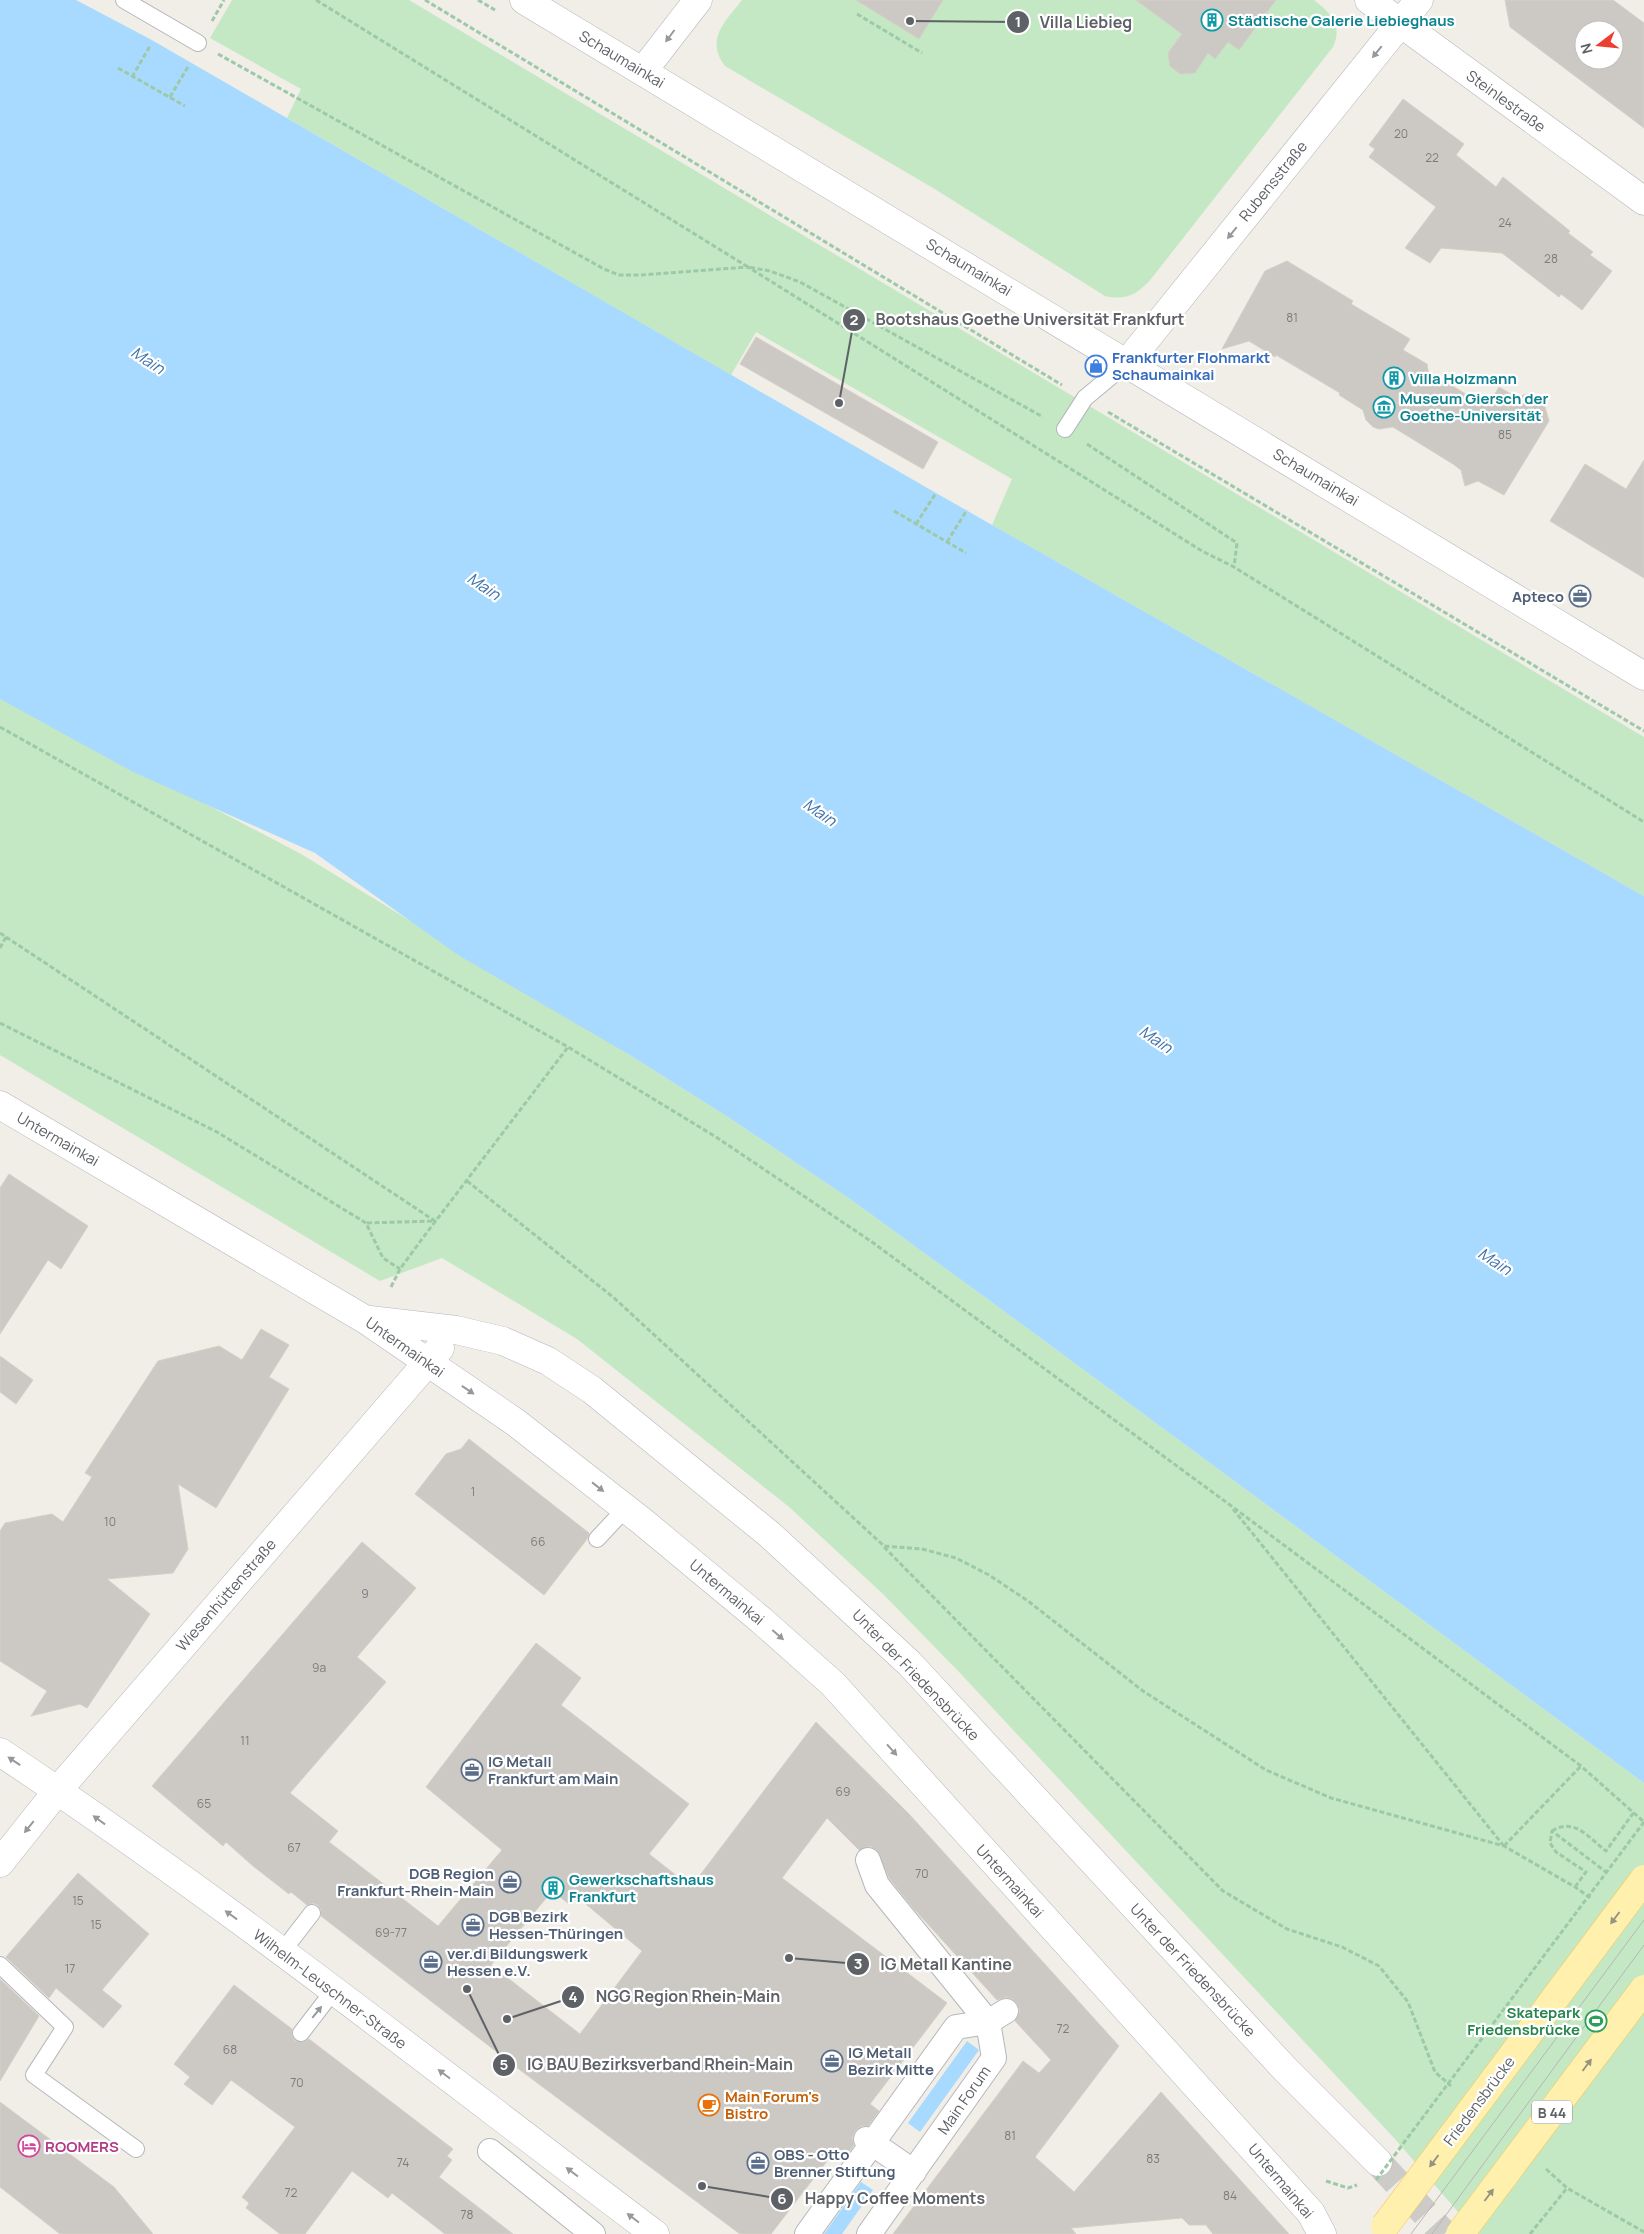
<svg xmlns="http://www.w3.org/2000/svg" width="1644" height="2234" viewBox="0 0 1644 2234" font-family="Manrope,sans-serif">
	<style>
		.green { fill: #c4e8c3 }
		.water { fill: #a8daff }
		.building { fill: #ccc9c4; stroke: #d5d0c5; fill-rule: evenodd }
		.lines { fill: none; stroke-linecap: round; stroke-linejoin: round }
		.minor-tunnel { stroke: #cccbc7; stroke-width: 28; stroke-dasharray: 28 14; stroke-linecap: butt }
		.service-casing { stroke: #b4b7bb; stroke-width: 18 }
		.pedestrian-casing { stroke: #b4b7bb; stroke-width: 26 }
		.minor-casing { stroke: #b4b7bb; stroke-width: 29 }
		.tertiary-casing { stroke: #b4b7bb; stroke-width: 29 }
		.secondary-casing { stroke: #b5b9be; stroke-width: 29 }
		.path { stroke: #9cc9a8; stroke-width: 3; stroke-dasharray: 5 2.5; stroke-linecap: butt }
		.service { stroke: #fff; stroke-width: 16 }
		.pedestrian { stroke: #fff; stroke-width: 24 }
		.minor { stroke: #fff; stroke-width: 28 }
		.tertiary { stroke: #fff; stroke-width: 28 }
		.secondary { stroke: #fff; stroke-width: 28 }
		.tram { stroke: #b5b6b7; stroke-width: 1 }
		.primary-bridge-casing { stroke: #f4c85d; stroke-width: 29; stroke-linecap: butt }
		.path-bridge { stroke: #9cc9a8; stroke-width: 3; stroke-dasharray: 5 2.5; stroke-linecap: butt }
		.primary-bridge { stroke: #fff1ad; stroke-width: 28 }
		.oneway { fill: #96999c }
		.oneway2 { fill: #969480 }
		.labels { text-anchor: middle; dominant-baseline: central; stroke-width: 4.5; stroke-linejoin: round; paint-order: stroke }
		.number-label { font-size: 12px; fill: #7a7c7e }
		.shield { fill: #fff; stroke: #8e9195; stroke-width: 1 }
		.shield-label { font-size: 14px; font-weight: bold; fill: #5e6267 }
		.culture-label { font-size: 15px; font-weight: bold; fill: #0d838f; stroke: #fff; text-anchor: start }
		.street-label { font-size: 15px; fill: #5e6267; stroke: #fff }
		.shop-label { font-size: 15px; font-weight: bold; fill: #366cbe; stroke: #fff; text-anchor: start }
		.service-label { font-size: 15px; font-weight: bold; fill: #4e5e75; stroke: #fff; text-anchor: start }
		.leisure-label { font-size: 15px; font-weight: bold; fill: #27864d; stroke: #fff; text-anchor: end }
		.food-label { font-size: 15px; font-weight: bold; fill: #c56008; stroke: #fff; text-anchor: start }
		.hotel-label { font-size: 15px; font-weight: bold; fill: #b23c85; stroke: #fff; text-anchor: start }
		.water-label { font-size: 16px; font-style: italic; fill: #3f74ab; stroke: #fff }
		.leader { fill: none; stroke: #5e6267; stroke-width: 2 }
		.callout-dot { fill: #5e6267; stroke: #fff; stroke-width: 2 }
		.mark-label { font-size: 15px; text-anchor: middle; font-weight: bold; fill: #fff }
		.callout-label { font-size: 16px; text-anchor: middle; font-weight: bold; fill: #5e6267; stroke: #fff; stroke-width: 4.5; stroke-linejoin: round; paint-order: stroke }
	</style>
	<rect width="100%" height="100%" fill="#f0eee7"/>
	<path class="green" d="M232,0H409L1644,737V896L992,525L1012,479L756,332L731,375L287,118L301,89L210,38Z
		M742,0H1314C1331,13 1343,25 1333,47L1151,279C1138,294 1126,301 1105,296L933,188L725,66C705,39 725,22 742,0Z
		M0,696L301,854L628,1054L731,1119L850,1199L986,1298L1644,1783V2234H1477L1395,2139L960,1673L883,1594L788,1506L577,1339L442,1258L380,1281L0,1055Z"/>
	<path class="water" d="M0,0H76L150,39L936,493L1644,896V1783L986,1298L850,1199L731,1119L628,1054L458,955L315,853L133,772L0,699Z
		M967,2041L979,2050L920,2132L908,2123Z
		M861,2182L873,2190L842,2234H824Z"/>
	<path class="building" d="M856,0H943L919,39Z
		M1136,0H1276L1239,50L1228,42L1215,59L1208,53L1195,73L1180,74L1170,66L1168,53L1182,34Z
		M1505,0H1613L1644,23V128L1510,27ZM1584,30H1614V60H1584Z
		M1403,99L1464,144L1456,155L1496,187L1503,177L1570,231L1568,233L1593,252L1590,255L1612,271L1582,310L1561,294L1559,297L1502,253L1441,248L1430,263L1405,248L1436,207L1369,157L1375,149L1369,145Z
		M1287,261L1353,301L1351,304L1410,339L1403,350L1427,364L1428,371L1487,407L1499,387L1516,397L1531,393L1543,400L1549,421L1504,495L1478,481L1465,486L1461,470L1453,464L1393,427L1379,429L1373,427L1366,420L1363,410L1339,395L1340,393L1276,355L1275,357L1249,341L1222,349L1265,271Z
		M756,337L938,442L923,469L740,364Z
		M1644,460V578L1550,521L1585,464L1626,489Z
		M9,1174L88,1226L61,1269L48,1260L0,1334V1188Z
		M261,1329L289,1345L269,1377L289,1389L216,1508L178,1484L188,1549L173,1573L107,1579L150,1614L87,1708L80,1704L31,1716L47,1691L0,1661V1531L5,1523L52,1514L63,1522L92,1477L85,1473L158,1361L219,1346L242,1360Z
		M0,1356L33,1380L16,1404L0,1392Z
		M469,1439L589,1533L587,1539L544,1595L415,1494L446,1454L461,1449Z
		M362,1542L416,1588L357,1657L386,1682L290,1793L338,1831L329,1842L438,1926L502,1850L426,1787L536,1643L581,1678L561,1705L689,1804L649,1854L691,1887L816,1722L909,1814L1119,2046L1035,2157L1074,2192L1161,2092L1289,2234H1213L1206,2225H1189L1182,2218L1071,2228L1076,2234H893L1023,2061L1039,2073L1051,2060L1015,2021L1020,2011L1017,2003L1013,1999L1006,1997L997,2000L914,1909L889,1878L877,1850L870,1846L859,1850L827,1818L782,1878L947,2003L870,2104L879,2111L868,2126H861L855,2131L852,2138L854,2145L847,2155L837,2148L771,2234H740L524,2073L321,1916V1910L318,1905L313,1903L307,1905L291,1892L289,1894L253,1866L226,1842L223,1846L152,1786ZM552,1891L568,1903L575,1895L642,1951L580,2034L491,1965Z
		M78,1873L149,1934L102,1990L122,2006L103,2028L56,1988L49,1998L6,1957Z
		M0,1979L39,2016L0,2081Z
		M234,1985L292,2029V2036L295,2041L304,2042L309,2039L453,2149L447,2156L452,2160L439,2177L513,2234H445L392,2193L388,2198L352,2171L305,2234H280L246,2208L249,2203L242,2197L295,2127L231,2080L212,2105L184,2084L190,2077L174,2064Z
		M0,2102L114,2187L153,2234H60L0,2187Z"/>
	<g class="lines">
		<path class="minor-tunnel" d="M1378,2162L1444,2234"/>
		<g class="service-casing">
			<path id="service" d="M124,0L198,43
				M1065,429L1085,398L1127,363
				M597,1539L626,1508
				M282,1952L312,1913
				M0,1965L65,2027L34,2075L136,2149
				M301,2033L334,1990"/>
		</g>
		<g class="pedestrian-casing">
			<path id="pedestrian" d="M868,1860L877,1885L988,2022L994,2058L869,2234
				M866,2139L914,2172
				M490,2151L593,2234
				M807,2234L956,2027L988,2022L1006,2011"/>
		</g>
		<g class="minor-casing">
			<path id="minor" d="M1369,0L1644,201
				M643,71L698,0
				M1127,363L1419,0
				M0,1105L366,1320L515,1422L643,1522L761,1620L833,1684L1311,2213L1322,2234
				M370,1320L456,1330L503,1341L548,1361L592,1390L769,1534L909,1663L1285,2069L1378,2162
				M0,1863L58,1790L440,1348"/>
		</g>
		<g class="tertiary-casing">
			<path id="tertiary" d="M524,0L1644,676"/>
		</g>
		<g class="secondary-casing">
			<path id="secondary" d="M0,1752C226,1902 438,2071 655,2234"/>
		</g>
		<path class="path" d="M316,0L748,267L770,271L800,282L1043,417
			M425,0L1062,385
			M478,0L495,10
			M857,14L922,53
			M212,21L224,0
			M218,54L604,269L619,275H641L748,267L1202,551L1234,567L1644,822
			M118,68L185,106
			M132,77L150,46
			M170,97L189,65
			M1108,412L1644,731
			M1087,444L1237,543L1234,567
			M894,511L966,553
			M916,524L936,493
			M947,542L967,510
			M0,727L568,1047L716,1137L872,1242L1230,1505L1581,1766L1644,1822
			M0,933L6,937L0,948
			M6,937L435,1221L366,1223
			M0,1023L217,1132L366,1223L383,1258L400,1269
			M467,1181L613,1297L884,1546L922,1549L956,1558L989,1575L1028,1601L1143,1691L1266,1770L1331,1798L1504,1846L1575,1887L1592,1899
			M391,1287L400,1269L422,1239L568,1047
			M1233,1509L1503,1845
			M884,1547L1223,1891L1287,1929L1342,1947L1379,1966L1408,2002L1435,2072L1451,2086
			M1552,1831C1574,1817 1588,1837 1606,1851L1634,1812
			M1504,1846L1581,1766
			M1575,1887L1586,1872L1556,1852L1550,1843L1552,1831L1606,1872
			M1546,2169L1567,2188L1644,2232
			M1326,2181L1348,2188L1357,2185
			M1530,2234L1567,2188"/>
		<use href="#service" class="service"/>
		<use href="#pedestrian" class="pedestrian"/>
		<use href="#minor" class="minor"/>
		<use href="#tertiary" class="tertiary"/>
		<use href="#secondary" class="secondary"/>
		<path class="tram" d="M1411,2234L1644,1920
			M1432,2234L1644,1945"/>
		<g class="primary-bridge-casing">
			<path id="primary-bridge" d="M1385,2226L1644,1879
				M1460,2234L1644,1989"/>
		</g>
		<path class="path-bridge" d="M1376,2180L1644,1822"/>
		<use href="#primary-bridge" class="primary-bridge"/>
	</g>
	<defs><path id="oneway-solid" d="M-6-.8H1V-3.2L6.5 0L1 3.2V.8H-6Z" transform="scale(1.25)"/></defs>
	<g class="oneway">
		<use href="#oneway-solid" transform="translate(670 36) rotate(127)"/>
		<use href="#oneway-solid" transform="translate(1377 52) rotate(129)"/>
		<use href="#oneway-solid" transform="translate(1232 233) rotate(129)"/>
		<use href="#oneway-solid" transform="translate(468 1390) rotate(34)"/>
		<use href="#oneway-solid" transform="translate(598 1487) rotate(38)"/>
		<use href="#oneway-solid" transform="translate(778 1635) rotate(41)"/>
		<use href="#oneway-solid" transform="translate(892 1750) rotate(48)"/>
		<use href="#oneway-solid" transform="translate(14 1761) rotate(-146)"/>
		<use href="#oneway-solid" transform="translate(99 1820) rotate(-144)"/>
		<use href="#oneway-solid" transform="translate(29 1827) rotate(129)"/>
		<use href="#oneway-solid" transform="translate(231 1915) rotate(-144)"/>
		<use href="#oneway-solid" transform="translate(317 2012) rotate(-51)"/>
		<use href="#oneway-solid" transform="translate(444 2074) rotate(-143)"/>
		<use href="#oneway-solid" transform="translate(572 2172) rotate(-143)"/>
		<use href="#oneway-solid" transform="translate(633 2218) rotate(-143)"/>
	</g>
	<g class="oneway2">
		<use href="#oneway-solid" transform="translate(1615 1918) rotate(127)"/>
		<use href="#oneway-solid" transform="translate(1587 2065) rotate(-53)"/>
		<use href="#oneway-solid" transform="translate(1434 2161) rotate(127)"/>
		<use href="#oneway-solid" transform="translate(1489 2195) rotate(-53)"/>
	</g>
	<defs>
		<g id="building-ring" transform="scale(1.125)"><circle r="9.5" fill="#fff" stroke="#0f9aa8" stroke-width="1.5"/><path d="M-4-6H4V6H1V3H-1V6H-4ZM-2.5-4.3h1.7v1.8h-1.7ZM.8-4.3h1.7v1.8H.8ZM-2.5-1h1.7V.8h-1.7ZM.8-1h1.7V.8H.8Z" fill="#0f9aa8"/></g>
		<g id="shop-ring" transform="scale(1.125)"><circle r="9.5" fill="#fff" stroke="#3f7fe0" stroke-width="1.5"/><path d="M-5-2.5h2.3a2.7 3.5 0 0 1 5.4 0H5L5.5 6h-11ZM-1.5-2.5h3a1.5 2.3 0 0 0-3 0Z" fill="#3f7fe0"/></g>
		<g id="museum-ring" transform="scale(1.125)"><circle r="9.5" fill="#fff" stroke="#0f9aa8" stroke-width="1.5"/><path d="M0-6L6-3V-2H-6V-3ZM-5-1h2V3h-2ZM-1-1h2V3h-2ZM3-1h2V3H3ZM-6 4H6V6H-6Z" fill="#0f9aa8"/></g>
		<g id="office-ring" transform="scale(1.125)"><circle r="9.5" fill="#fff" stroke="#5c6f8a" stroke-width="1.5"/><path d="M-6-3h4V-5.5h4V-3h4V5H-6ZM-1-4.5V-3h2v-1.5ZM-6 0V1H6V0Z" fill="#5c6f8a"/></g>
		<g id="stadium-ring" transform="scale(1.125)"><circle r="9.5" fill="#fff" stroke="#2e9e5b" stroke-width="1.5"/><path d="M0-5a6.5 5 0 1 0 0 10a6.5 5 0 1 0 0-10ZM-3.5-1.8h7v3.6h-7Z" fill="#2e9e5b"/></g>
		<g id="cafe-ring" transform="scale(1.125)"><circle r="9.5" fill="#fff" stroke="#e8710a" stroke-width="1.5"/><path d="M-5.5-4.5H6V0H3Q3 3.5 0 3.5H-2.5Q-5.5 3.5-5.5 0ZM3-3.2v2h1.7v-2ZM-6 4.5H4V6H-6Z" fill="#e8710a"/></g>
		<g id="hotel-ring" transform="scale(1.125)"><circle r="9.5" fill="#fff" stroke="#d1479c" stroke-width="1.5"/><path d="M-6-4.5h1.5V1H6V5H4.5V3h-9V5H-6ZM-4 0a1.8 1.8 0 1 1 3.6 0ZM.5 0V-2.5h3Q6-2.5 6 0Z" fill="#d1479c"/></g>
	</defs>
	<g fill-rule="evenodd">
		<use href="#building-ring" x="1212" y="20"/>
		<use href="#shop-ring" x="1096" y="366"/>
		<use href="#building-ring" x="1394" y="378"/>
		<use href="#museum-ring" x="1384" y="407"/>
		<use href="#office-ring" x="1580" y="596"/>
		<use href="#office-ring" x="472" y="1770"/>
		<use href="#office-ring" x="510" y="1882"/>
		<use href="#building-ring" x="553" y="1888"/>
		<use href="#office-ring" x="473" y="1925"/>
		<use href="#office-ring" x="431" y="1962"/>
		<use href="#stadium-ring" x="1596" y="2021"/>
		<use href="#office-ring" x="832" y="2061"/>
		<use href="#cafe-ring" x="709" y="2105"/>
		<use href="#hotel-ring" x="29" y="2146"/>
		<use href="#office-ring" x="758" y="2163"/>
	</g>
	<g class="labels">
		<g class="number-label">
			<text x="1401" y="133">20</text>
			<text x="1432" y="157">22</text>
			<text x="1505" y="222">24</text>
			<text x="1551" y="258">28</text>
			<text x="1292" y="317">81</text>
			<text x="1505" y="434">85</text>
			<text x="473" y="1491">1</text>
			<text x="110" y="1521">10</text>
			<text x="538" y="1541">66</text>
			<text x="365" y="1593">9</text>
			<text x="319" y="1667">9a</text>
			<text x="245" y="1740">11</text>
			<text x="843" y="1791">69</text>
			<text x="204" y="1803">65</text>
			<text x="294" y="1847">67</text>
			<text x="922" y="1873">70</text>
			<text x="78" y="1900">15</text>
			<text x="96" y="1924">15</text>
			<text x="391" y="1932">69-77</text>
			<text x="70" y="1968">17</text>
			<text x="1063" y="2028">72</text>
			<text x="230" y="2049">68</text>
			<text x="297" y="2082">70</text>
			<text x="1010" y="2135">81</text>
			<text x="1153" y="2158">83</text>
			<text x="403" y="2162">74</text>
			<text x="291" y="2192">72</text>
			<text x="1230" y="2195">84</text>
			<text x="467" y="2214">78</text>
		</g>
		<rect class="shield" x="1532" y="2100.5" width="40" height="23" rx="4"/>
		<g class="shield-label">
			<text x="1552" y="2112">B 44</text>
		</g>
		<g class="culture-label">
			<text x="1228" y="20">Städtische Galerie Liebieghaus</text>
			<text x="1410" y="378">Villa Holzmann</text>
			<text x="1400" y="398">Museum Giersch der<tspan x="1400" dy="17">Goethe-Universität</tspan></text>
			<text x="569" y="1879">Gewerkschaftshaus<tspan x="569" dy="17">Frankfurt</tspan></text>
		</g>
		<g class="street-label">
			<text transform="translate(622 59) rotate(31)">Schaumainkai</text>
			<text transform="translate(1506 101) rotate(36)">Steinlestraße</text>
			<text transform="translate(1273 181) rotate(-51)">Rubensstraße</text>
			<text transform="translate(969 267) rotate(31)">Schaumainkai</text>
			<text transform="translate(1316 477) rotate(31)">Schaumainkai</text>
			<text transform="translate(58 1139) rotate(30)">Untermainkai</text>
			<text transform="translate(405 1347) rotate(35)">Untermainkai</text>
			<text transform="translate(727 1592) rotate(40)">Untermainkai</text>
			<text transform="translate(226 1595) rotate(-49)">Wiesenhüttenstraße</text>
			<text transform="translate(916 1675) rotate(46)">Unter der Friedensbrücke</text>
			<text transform="translate(1010 1881) rotate(48)">Untermainkai</text>
			<text transform="translate(1193 1970) rotate(47)">Unter der Friedensbrücke</text>
			<text transform="translate(330 1989) rotate(37)">Wilhelm-Leuschner-Straße</text>
			<text transform="translate(964 2100) rotate(-55)">Main Forum</text>
			<text transform="translate(1479 2101) rotate(-53)">Friedensbrücke</text>
			<text transform="translate(1281 2181) rotate(50)">Untermainkai</text>
		</g>
		<g class="shop-label">
			<text x="1112" y="357">Frankfurter Flohmarkt<tspan x="1112" dy="17">Schaumainkai</tspan></text>
		</g>
		<g class="service-label">
			<text x="1564" y="596" text-anchor="end">Apteco</text>
			<text x="488" y="1761">IG Metall<tspan x="488" dy="17">Frankfurt am Main</tspan></text>
			<text x="494" y="1873" text-anchor="end">DGB Region<tspan x="494" dy="17">Frankfurt-Rhein-Main</tspan></text>
			<text x="489" y="1916">DGB Bezirk<tspan x="489" dy="17">Hessen-Thüringen</tspan></text>
			<text x="447" y="1953">ver.di Bildungswerk<tspan x="447" dy="17">Hessen e.V.</tspan></text>
			<text x="848" y="2052">IG Metall<tspan x="848" dy="17">Bezirk Mitte</tspan></text>
			<text x="774" y="2154">OBS - Otto<tspan x="774" dy="17">Brenner Stiftung</tspan></text>
		</g>
		<g class="leisure-label">
			<text x="1580" y="2012">Skatepark<tspan x="1580" dy="17">Friedensbrücke</tspan></text>
		</g>
		<g class="food-label">
			<text x="725" y="2096">Main Forum's<tspan x="725" dy="17">Bistro</tspan></text>
		</g>
		<g class="hotel-label">
			<text x="45" y="2146">ROOMERS</text>
		</g>
		<g class="water-label">
			<text transform="translate(148 360) rotate(33)">Main</text>
			<text transform="translate(484 586) rotate(34)">Main</text>
			<text transform="translate(820 812) rotate(34)">Main</text>
			<text transform="translate(1156 1039) rotate(34)">Main</text>
			<text transform="translate(1495 1261) rotate(33)">Main</text>
		</g>
	</g>
	<path class="leader" d="M910 21L1018 22M839 403L854 320M789 1958L858 1964M507 2019L573 1997M467 1989L504 2065M702 2186L782 2199"/>
	<g class="callout-dot">
		<circle cx="910" cy="21" r="5"/>
		<circle cx="839" cy="403" r="5"/>
		<circle cx="789" cy="1958" r="5"/>
		<circle cx="507" cy="2019" r="5"/>
		<circle cx="467" cy="1989" r="5"/>
		<circle cx="702" cy="2186" r="5"/>
		<circle cx="1018" cy="22" r="12"/>
		<circle cx="854" cy="320" r="12"/>
		<circle cx="858" cy="1964" r="12"/>
		<circle cx="573" cy="1997" r="12"/>
		<circle cx="504" cy="2065" r="12"/>
		<circle cx="782" cy="2199" r="12"/>
	</g>
	<g class="mark-label">
		<text x="1018" y="27">1</text>
		<text x="854" y="325">2</text>
		<text x="858" y="1969">3</text>
		<text x="573" y="2002">4</text>
		<text x="504" y="2070">5</text>
		<text x="782" y="2204">6</text>
	</g>
	<g class="callout-label">
		<text x="1086" y="28">Villa Liebieg</text>
		<text x="1030" y="325">Bootshaus Goethe Universität Frankfurt</text>
		<text x="946" y="1970">IG Metall Kantine</text>
		<text x="688" y="2002">NGG Region Rhein-Main</text>
		<text x="660" y="2070">IG BAU Bezirksverband Rhein-Main</text>
		<text x="895" y="2204">Happy Coffee Moments</text>
	</g>
	<g transform="translate(1599 45) rotate(254)"><circle r="24" fill="#ffffff" stroke="#bfc0c2"/>
	<path d="M0-4L9 19L0 12L-9 19Z" fill="#ec3e31"/>
	<text y="-8" font-size="14" font-weight="bold" text-anchor="middle" fill="#5e6267">N</text>
	</g>
</svg>
